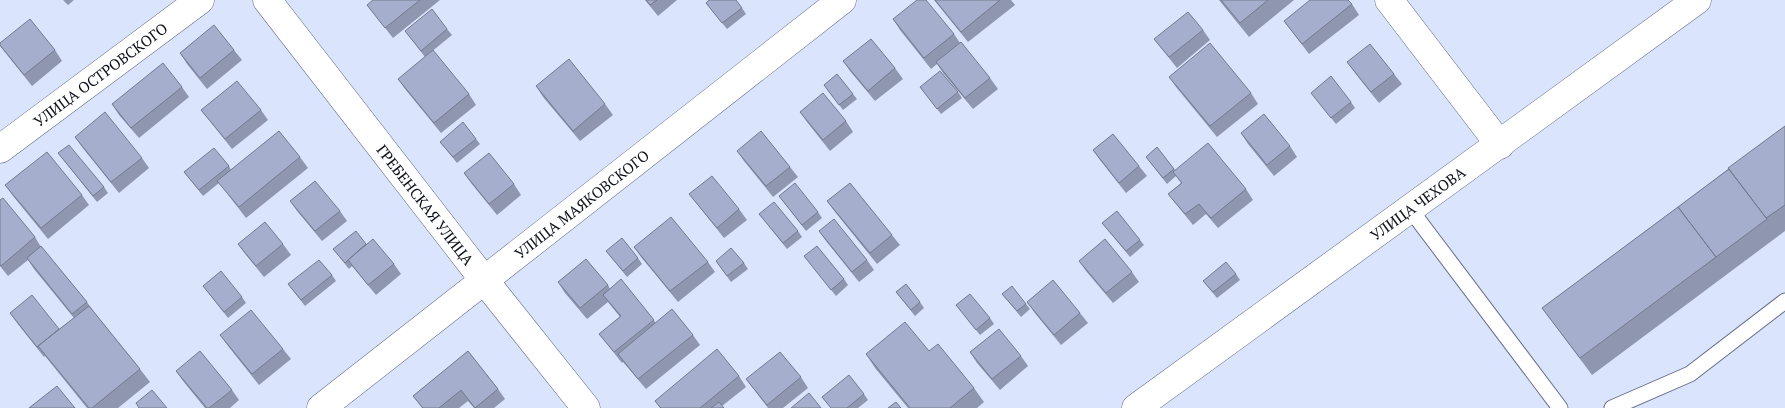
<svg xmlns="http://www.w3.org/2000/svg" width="1785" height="408" viewBox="0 0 1785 408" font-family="'PT Serif',serif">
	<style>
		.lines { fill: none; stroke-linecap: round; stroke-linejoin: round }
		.lane-casing { stroke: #656e8a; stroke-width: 17 }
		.street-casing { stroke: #656e8a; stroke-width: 29 }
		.secondary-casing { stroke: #656e8a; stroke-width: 29 }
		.lane { stroke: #fff; stroke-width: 15 }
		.street { stroke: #fff; stroke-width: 28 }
		.secondary { stroke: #fff; stroke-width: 28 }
		.wall { fill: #8e96b0 }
		.building { fill: #a5afcd; stroke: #747a90 }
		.labels { text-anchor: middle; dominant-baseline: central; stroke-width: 5; stroke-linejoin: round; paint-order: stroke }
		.street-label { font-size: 15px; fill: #0e111b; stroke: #edf1fe }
	</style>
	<rect width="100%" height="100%" fill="#dbe4fd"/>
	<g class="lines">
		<g class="lane-casing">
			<path id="lane" d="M1410,209L1560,408
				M1612,408L1690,374L1785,301"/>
		</g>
		<g class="street-casing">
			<g id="street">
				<path id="s1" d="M267,0L484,280L586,408"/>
				<path d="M1389,0L1500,145"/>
				<path id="s2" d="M0,149L200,0"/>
				<path id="s3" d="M321,408L842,0"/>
			</g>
		</g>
		<g class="secondary-casing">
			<g id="secondary">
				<path id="s4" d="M1136,408L1697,0"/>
			</g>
		</g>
		<use href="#lane" class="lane"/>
		<use href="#street" class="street"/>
		<use href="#secondary" class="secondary"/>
	</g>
	<path class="wall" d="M63,0H74L68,5Z
		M373,0H440L393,38L367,5Z
		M645,0H677L658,16Z
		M934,0H1011L1015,5L968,42Z
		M1219,0H1294L1249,37Z
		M706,3L742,8L746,14L727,29Z
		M1352,4L1359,15L1309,54L1284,21Z
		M893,19L954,34L960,43L990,78L998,89L973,109L943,73L937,64L931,69L900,30Z
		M447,29L452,35L425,57L405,31Z
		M1203,30L1210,40L1177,68L1154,39Z
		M0,46L55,50L62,61L32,86Z
		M234,50L242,60L207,89L187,64L180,53Z
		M843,61L895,68L903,79L875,101L850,71Z
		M1347,62L1394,74L1402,84L1379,103L1355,73Z
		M1169,77L1251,93L1258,104L1217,137L1176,87Z
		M398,79L469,94L476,105L441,133L405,89Z
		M824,85L853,94L857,99L843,110Z
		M536,86L605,104L613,115L580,141L543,97Z
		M182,87L189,97L139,138L119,115L112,104Z
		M920,87L958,92L962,98L941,114Z
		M1311,93L1351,102L1355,108L1336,124Z
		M201,110H261L268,120L232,149L209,120Z
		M800,112L846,121L853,132L830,151L807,122Z
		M1785,126V231L1592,375L1542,308L1678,207Z
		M1241,133L1290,146L1297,157L1274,176L1248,144Z
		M75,137L142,158L149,168L119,193L82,147Z
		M476,139L480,144L457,163L440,142Z
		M1157,147L1175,170L1246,189L1253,200L1218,228L1206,214L1193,225L1176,204L1168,194L1181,183L1176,176L1167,184L1146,157Z
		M1093,150L1139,166L1147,176L1126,193L1100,160Z
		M737,151L790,167L798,177L773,197L744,161Z
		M58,153L104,187L108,193L97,202Z
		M300,157L308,168L246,218L219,183L203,196L184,172L229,166L231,170Z
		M464,173L514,184L521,195L497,215L471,183Z
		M5,185L82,195L89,205L48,239L13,196Z
		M689,194L739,209L747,220L724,238L697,204Z
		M779,196L818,212L822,218L806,231Z
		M0,200L35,237L41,247L87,302L94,312L140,369L150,382L118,408H87L45,356L44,357L17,323L10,313L59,329L74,318L34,269L28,260L8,276L0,266Z
		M290,201L340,211L347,221L322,241L297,211Z
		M827,201L892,235L900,245L877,264L835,212Z
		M759,214L798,231L802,237L787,249Z
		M1102,223L1140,240L1144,245L1130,257Z
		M819,231L867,260L874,270L859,282L826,241Z
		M238,244H283L291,255L264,277L246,255Z
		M366,244L394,264L401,274L376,295L352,266L349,269L333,249Z
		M634,247L708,262L715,272L678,302L641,257Z
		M606,251L638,258L642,264L627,277Z
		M804,256L844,279L848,285L836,296Z
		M716,261L744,263L748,269L731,282Z
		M1079,261L1132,272L1139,282L1113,303L1086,271Z
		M1236,274L1240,280L1217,298L1203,281Z
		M332,275L336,281L305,306L288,284Z
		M621,279L656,323L693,335L700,345L646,389L623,362L622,363L599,334L620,317L608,302L587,319L565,293L558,282L608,285L610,289Z
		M203,286L242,297L246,303L228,318Z
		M896,292L920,302L924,308L915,316Z
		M1002,294L1026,304L1030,309L1021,317Z
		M1027,302L1080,313L1088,323L1061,345L1034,312Z
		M956,305L990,318L994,324L980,335Z
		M220,335L283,349L291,359L259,385L228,346Z
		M468,351L498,389L505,399L494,408H474L468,401L459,408H422L413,396Z
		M929,351L974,388L984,402L977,408H908L875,368L866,354Z
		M970,352L1021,356L1028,366L1000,390L977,363Z
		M176,371L232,390L239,400L230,408H205L183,381Z
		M739,376L746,387L722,406L724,408H660L655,401Z
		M801,377L808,388L783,408H768L746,379Z
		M864,394L868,400L858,408H831L822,397Z"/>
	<path class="building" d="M373,0H420L385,28L367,5Z
		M646,0H657L650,5Z
		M709,0H736L742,8L722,23L706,3Z
		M917,0H926L954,34L924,58L893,19Z
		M935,0H1000L961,32Z
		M1221,0H1268L1240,23Z
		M1310,0H1348L1352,4L1302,44L1284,21Z
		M432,9L447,29L421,51L405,31Z
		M1188,12L1203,30L1169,57L1154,39Z
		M30,19L55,50L24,75L0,45V43Z
		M214,25L234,50L200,78L180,53Z
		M871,39L895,68L868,91L843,61Z
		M961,42L990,78L965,98L936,62Z
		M1210,43L1251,93L1210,126L1169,77Z
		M1370,44L1394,74L1371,92L1347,62Z
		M433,50L469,94L434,123L398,79Z
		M569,59L605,104L573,131L536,86Z
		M163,63L182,87L131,128L112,104Z
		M940,71L958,92L937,109L920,87Z
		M837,74L853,94L839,105L824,85Z
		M1331,76L1351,102L1331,118L1311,93Z
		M237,81L261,110L225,139L201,110Z
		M823,93L846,121L823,140L800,112Z
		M105,112L142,158L111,182L75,137Z
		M1264,114L1290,146L1267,165L1241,133Z
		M463,122L476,139L453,157L440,142Z
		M1785,126V205L1766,218L1728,168Z
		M279,131L300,157L239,207L217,181Z
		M761,131L790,167L766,186L737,151Z
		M1113,134L1139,166L1119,183L1093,150Z
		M1208,143L1246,189L1211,218L1199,204L1185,214L1168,194L1182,183L1173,172Z
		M69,145L104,187L93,196L58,153Z
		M1157,147L1174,169L1163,178L1146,157Z
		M214,148L229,166L199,190L184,172Z
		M47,152L82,195L41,228L5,185Z
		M489,153L514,184L489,204L464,173Z
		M1729,169L1767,219L1716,257L1678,207Z
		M712,176L739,209L717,228L689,194Z
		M315,181L340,211L315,231L290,201Z
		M795,183L818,212L802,225L779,196Z
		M850,183L892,235L870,253L827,201Z
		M3,198L35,237L1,266L0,264V200Z
		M774,202L798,231L783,243L759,214Z
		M1678,207L1716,257L1580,358L1542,308Z
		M1117,211L1140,240L1126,251L1102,223Z
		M671,217L708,262L670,291L634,247Z
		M834,219L867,260L852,272L819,231Z
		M265,222L283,244L256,266L238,244Z
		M356,231L366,244L348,260L345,263L333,249Z
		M622,238L638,258L623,271L606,251Z
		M373,239L394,264L368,285L348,260Z
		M1105,239L1132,272L1106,293L1079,261Z
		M41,246L87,302L72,314L27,258Z
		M817,246L844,279L831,290L804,256Z
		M731,248L744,263L727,276L716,261Z
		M586,259L608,285L580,308L558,282Z
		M319,260L332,275L301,300L288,284Z
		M1226,262L1236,274L1213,292L1203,281Z
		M221,271L242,297L224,312L203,286Z
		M621,279L654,320L614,352L599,334L621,316L603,295Z
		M1053,280L1080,313L1054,335L1027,302Z
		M906,284L920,302L911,310L896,292Z
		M1012,286L1026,304L1017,311L1002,294Z
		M970,294L990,318L976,330L956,305Z
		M32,295L59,329L37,347L10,313Z
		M89,306L140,369L92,408H89L38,346Z
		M672,309L693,335L638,379L618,354Z
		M251,310L283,349L252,374L220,335Z
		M905,322L929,351L938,344L974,388L950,408H910L866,354Z
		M999,329L1021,356L992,379L970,352Z
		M717,349L739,376L700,408H661L655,401Z
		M200,351L232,390L209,408H207L176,371Z
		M468,351L498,389L475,408L461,390L439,408H423L413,396Z
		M780,352L801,377L767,405L746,379Z
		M849,375L864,394L847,408H831L822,397Z
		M57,386L75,408H29Z
		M152,390L167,408H139L136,403Z
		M809,393L821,408H791Z
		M719,402L724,408H711Z
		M896,402L901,408H888Z"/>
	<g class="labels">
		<g class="street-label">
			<text stroke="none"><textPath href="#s2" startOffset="125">УЛИЦА ОСТРОВСКОГО</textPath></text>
			<text stroke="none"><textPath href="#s3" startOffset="331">УЛИЦА МАЯКОВСКОГО</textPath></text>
			<text stroke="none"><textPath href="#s4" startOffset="348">УЛИЦА ЧЕХОВА</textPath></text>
			<text stroke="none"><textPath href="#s1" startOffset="259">ГРЕБЕНСКАЯ УЛИЦА</textPath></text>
		</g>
	</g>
</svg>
